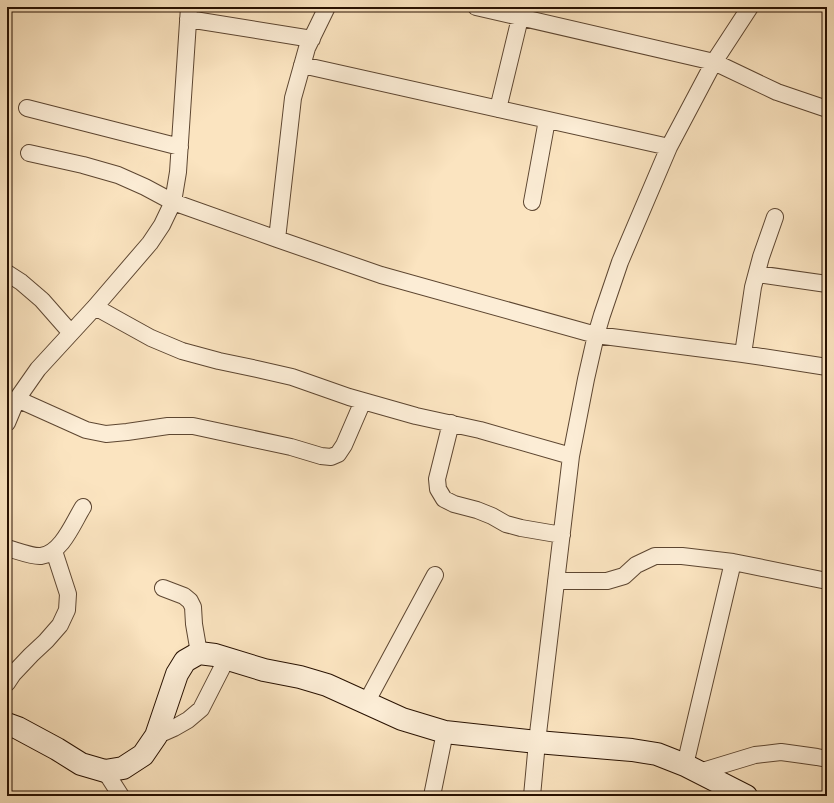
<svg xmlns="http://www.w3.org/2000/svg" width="834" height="803" viewBox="0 0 834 803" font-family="'IM FELL English',serif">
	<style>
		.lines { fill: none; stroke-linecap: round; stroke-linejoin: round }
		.street-casing { stroke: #5d4631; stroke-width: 18 }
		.secondary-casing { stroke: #281101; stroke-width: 24 }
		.street { stroke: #fcedd6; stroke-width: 16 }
		.secondary { stroke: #fcedd6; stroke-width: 22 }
	</style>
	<rect width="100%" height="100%" fill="#fbe4c0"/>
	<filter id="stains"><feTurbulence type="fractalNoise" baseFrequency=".005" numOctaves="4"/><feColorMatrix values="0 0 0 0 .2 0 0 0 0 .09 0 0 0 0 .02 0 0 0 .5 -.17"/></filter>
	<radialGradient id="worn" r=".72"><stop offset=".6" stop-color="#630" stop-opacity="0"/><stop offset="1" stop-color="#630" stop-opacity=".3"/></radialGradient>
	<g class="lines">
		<g class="street-casing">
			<path id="street" d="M476,7L714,62L777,92L827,109
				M188,19L312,39
				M302,65L669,147
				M27,108L180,147
				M498,109L520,18L523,7
				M29,153L83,165L118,175L145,187L173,202L277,239L381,275L596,335L743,354L827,367
				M532,202L547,120
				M277,239L293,98L307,48L327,7
				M7,273L21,282L42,300L71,333
				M757,274L827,284
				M95,307L151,338L182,351L219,361L257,369L292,377L349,397L416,416L480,430L571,456
				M743,354L753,287L761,257L775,217
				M17,399L86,430L106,434L127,432L168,426H193L291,447L321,456L331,457L338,454L344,445L363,401
				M7,423L17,399L38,369L95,307L150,243L162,225L173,202L178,172L189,7
				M451,423L437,479L438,489L444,499L454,504L477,510L492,516L506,524L521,528L562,535
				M7,548C15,550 33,557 41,556C62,553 73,523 83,507
				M556,581H607L624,576L636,565L655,556H682L733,562L827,581
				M163,588L184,596L190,601L193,607L194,624L199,653
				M7,683L13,674L31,655L46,641L60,625L67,610L68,594L54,551
				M366,703L435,575
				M156,736L174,728L188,720L201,709L227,658
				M685,765L733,562
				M105,771L121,796
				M699,772L755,755L781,752L817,757L827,759
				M432,796L445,732
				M532,796L537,742L571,456L586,379L596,335L602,315L620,262L669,147L714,62L750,7"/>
		</g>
		<g class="secondary-casing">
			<path id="secondary" d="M7,724L18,728L57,749L81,764L105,771L123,768L143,755L156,736L177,674L185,661L199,653L215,655L264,670L300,677L327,685L402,719L445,732L537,742L632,750L657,754L685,765L746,796"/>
		</g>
		<use href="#street" class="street"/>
		<use href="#secondary" class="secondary"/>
	</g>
	<rect width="834" height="803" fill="none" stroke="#fbe4c0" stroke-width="24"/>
	<rect x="8" y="8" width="818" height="787" fill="none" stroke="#281101" stroke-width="2"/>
	<rect x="12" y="12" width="810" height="779" fill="none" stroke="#281101"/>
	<rect width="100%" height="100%" filter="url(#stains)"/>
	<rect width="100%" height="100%" fill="url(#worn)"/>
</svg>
